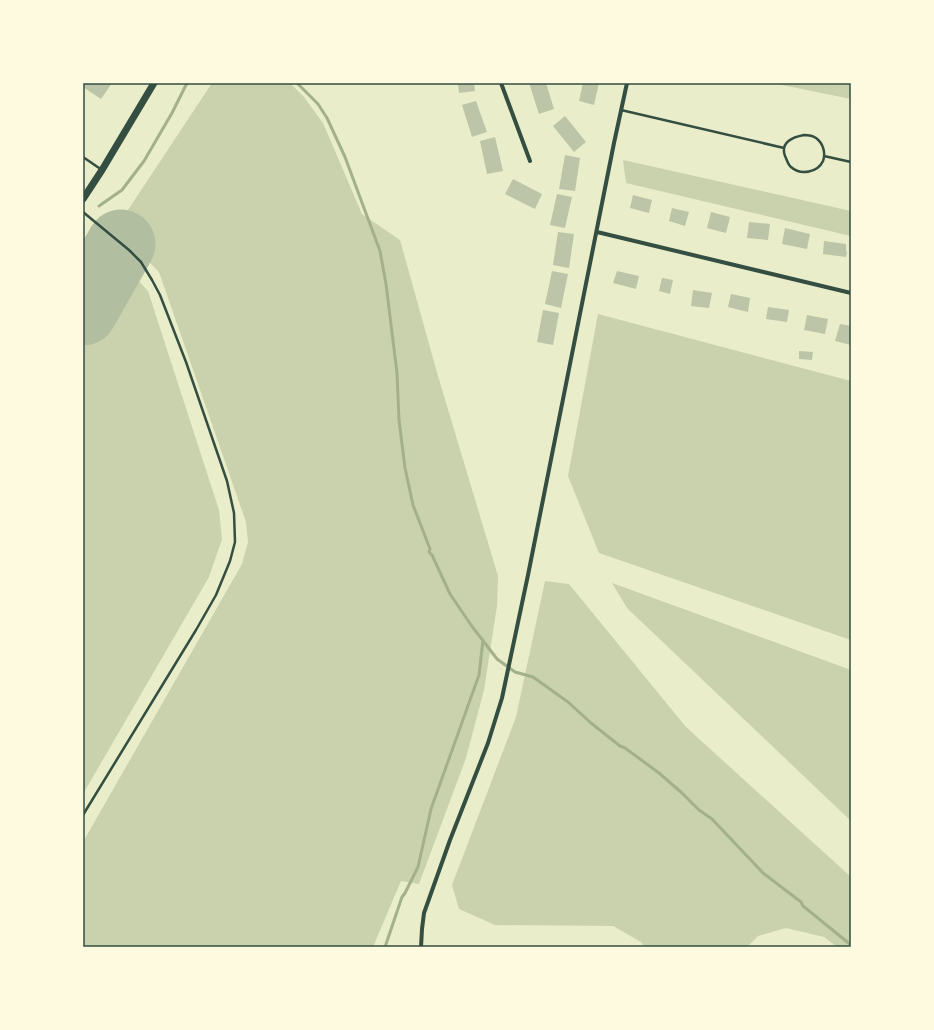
<svg xmlns="http://www.w3.org/2000/svg" width="934" height="1030" viewBox="0 0 934 1030" font-family="Roboto,sans-serif">
	<style>
		.green { fill: #cad2ad }
		.lines { fill: none; stroke-linecap: round; stroke-linejoin: round }
		.stream { stroke: #a3b18a; stroke-width: 3 }
		.runway { stroke: #b2bea0; stroke-width: 69 }
		.building { fill: #bcc5a7 }
		.service { stroke: #344e41; stroke-width: 2.5 }
		.minor { stroke: #344e41; stroke-width: 4 }
		.tertiary { stroke: #344e41; stroke-width: 7 }
		.neatline { fill: none; stroke: #344e41; stroke-width: 1.5 }
	</style>
	<rect width="100%" height="100%" fill="#e9edc9"/>
	<path class="green" d="M212,83H290L304,97L323,123L362,214L400,240L438,376L498,576L497,606L484,690L466,758L419,884L401,881L373,947H83V842L242,564L248,542L246,522L159,272L116,228Z
		M772,83H851V99Z
		M623,160L851,211V236L626,183Z
		M125,266L148,291L219,510L222,539L209,577L83,794V343Z
		M598,314L851,381V640L599,553L568,476Z
		M545,581L569,584L686,727L851,877V947H837L824,937L786,928L758,936L747,947H644L641,942L613,926L495,925L459,909L452,885L516,717Z
		M612,583L851,670V821L627,608Z"/>
	<g class="lines">
		<path class="stream" d="M297,83L318,104L327,118L345,157L380,251L386,284L397,373L399,420L405,468L413,505L430,549L429,552L432,555L450,594L471,625L497,659L515,672L533,677L568,702L591,723L620,746L625,748L659,773L682,793L699,810L712,819L763,873L801,902L803,906L851,945
			M99,206L122,190L144,161L172,113L187,83
			M83,233V232
			M385,947L402,897L405,893L418,867L431,809L479,675L483,640"/>
		<path class="runway" d="M83,311L121,244"/>
	</g>
	<path class="building" d="M83,83H112L101,99L83,87Z
		M458,83H474L475,91L459,93Z
		M529,83H546L554,109L539,114Z
		M583,83H599L594,105L579,101Z
		M476,101L487,132L472,137L462,105Z
		M565,116L586,142L574,152L553,126Z
		M495,137L503,171L487,174L480,141Z
		M565,155L580,158L575,191L559,189Z
		M513,179L542,194L535,209L505,194Z
		M557,194L572,197L565,228L550,225Z
		M633,195L652,200L649,213L630,208Z
		M672,208L689,212L685,226L669,221Z
		M711,212L730,217L726,233L707,228Z
		M749,222L770,224L768,240L747,238Z
		M785,228L810,234L807,249L782,244Z
		M558,232L574,234L569,268L553,265Z
		M824,241L846,244V251L847,252L846,257L823,254Z
		M552,271L568,274L561,308L545,304Z
		M617,271L639,276L636,289L613,283Z
		M662,278L673,280L670,294L659,291Z
		M693,290L712,293L709,308L691,306Z
		M731,294L750,298L748,312L728,307Z
		M768,307L789,310L787,322L766,319Z
		M543,310L559,313L553,345L537,342Z
		M807,315L828,319L825,334L804,330Z
		M840,324L851,326V345L835,341Z
		M799,351L813,352L812,360L799,359Z"/>
	<g class="lines">
		<path class="service" d="M621,110L784,148
			M804,135C808,135 813,136 816,138C823,143 826,153 823,161C818,172 801,176 791,167C788,165 787,160 785,156C780,142 793,137 804,135Z
			M824,156L851,162
			M83,157L102,170
			M83,212L129,250L141,262L152,280L160,295L186,362L227,481L234,513L235,542L230,561L216,595L196,630L83,815"/>
		<path class="minor" d="M501,83L530,161
			M597,232L851,293
			M421,947L422,929L424,913L450,840L488,743L502,698L528,575L614,143L627,83"/>
		<path class="tertiary" d="M83,199L102,170L154,83"/>
	</g>
	<rect width="934" height="1030" fill="none" stroke="#fefae0" stroke-width="168"/>
	<rect x="84" y="84" width="766" height="862" class="neatline"/>
</svg>
